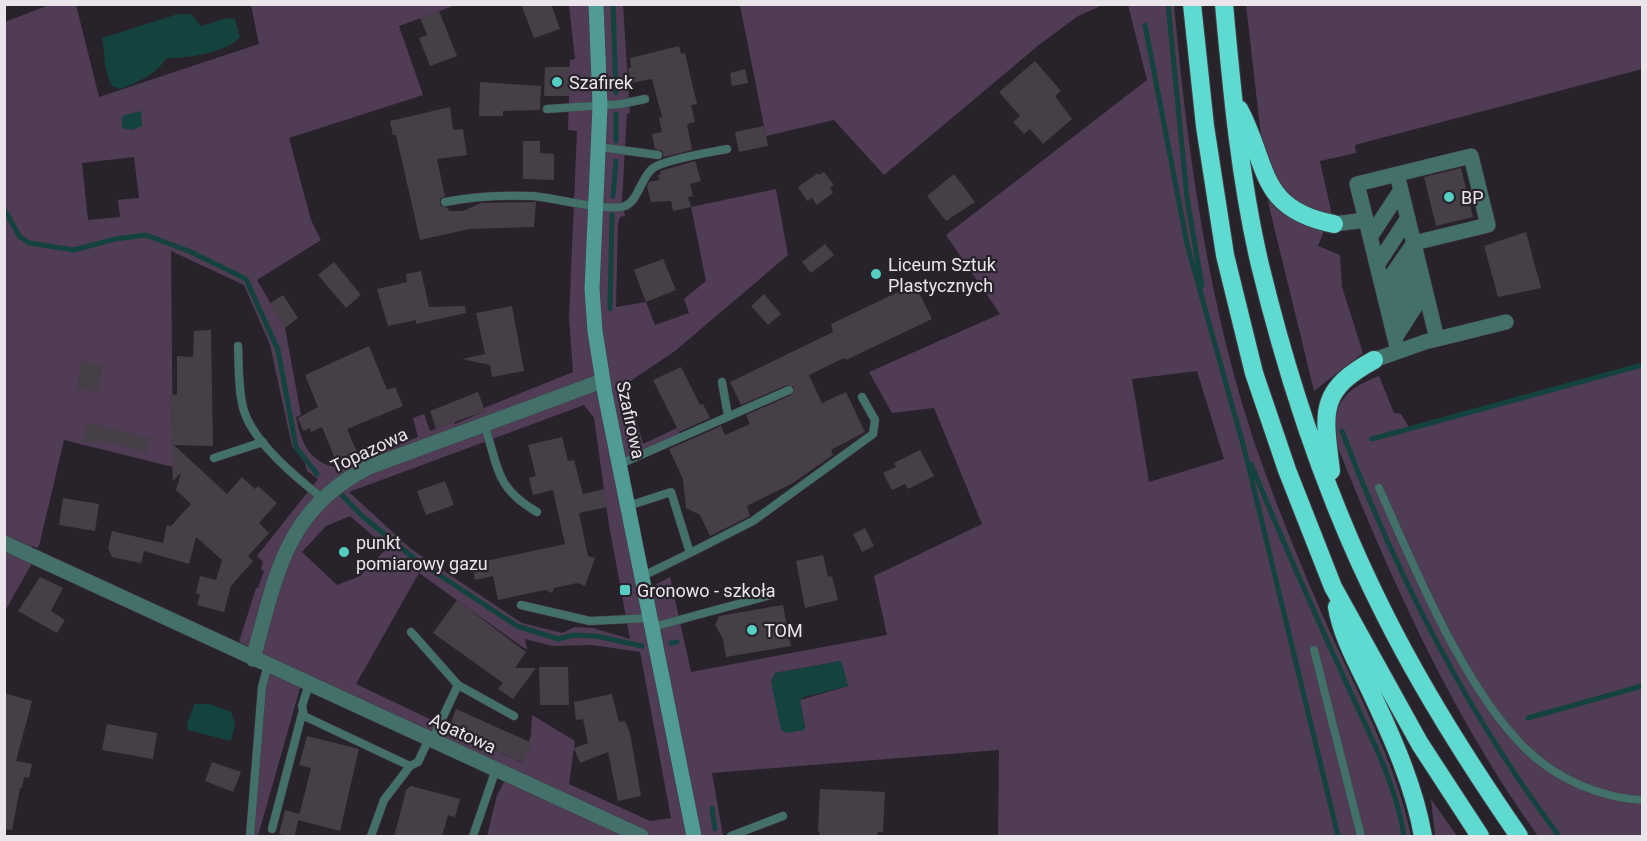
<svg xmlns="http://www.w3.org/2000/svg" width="1647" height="841" viewBox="0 0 1647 841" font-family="Roboto,sans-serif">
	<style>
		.green { fill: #503d55; fill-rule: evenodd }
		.water { fill: #13423f }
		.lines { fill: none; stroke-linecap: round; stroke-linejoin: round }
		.stream { stroke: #13423f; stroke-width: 5 }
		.building { fill: #463f48 }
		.lane-casing { stroke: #433d45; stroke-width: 9 }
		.street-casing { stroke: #433d45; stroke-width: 16 }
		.secondary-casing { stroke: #433d45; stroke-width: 16 }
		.highway-casing { stroke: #433d45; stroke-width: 20 }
		.lane { stroke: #43706b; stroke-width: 8 }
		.street { stroke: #43706b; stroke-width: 15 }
		.secondary { stroke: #509b94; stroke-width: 15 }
		.highway { stroke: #5edad0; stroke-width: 18 }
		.poi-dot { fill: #56cec4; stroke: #28222a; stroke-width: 2 }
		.labels { text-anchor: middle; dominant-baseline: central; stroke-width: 4.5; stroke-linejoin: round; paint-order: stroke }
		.poi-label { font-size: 18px; fill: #eae5eb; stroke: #28222a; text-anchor: start }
		.street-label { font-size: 18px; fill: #eae5eb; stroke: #28222a }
	</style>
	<rect width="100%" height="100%" fill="#28222a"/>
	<path class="green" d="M49,5H76L99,97L259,44L251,5H456L399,26L423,95L289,138L311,220L321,240L257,280L285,328L301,415L296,417C302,444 309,462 338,468L418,437L413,418L424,414L430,431L454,422L455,424L485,411L484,408L573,372L569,318L577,131L568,130L570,60L575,59L569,5H623L630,113L627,114L622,201L625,216L620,217L618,224L616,307L646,302L655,325L689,313L684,299L706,281L691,207L776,189L788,255L675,351L626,384L643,444L677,428L681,436L620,464L646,590L670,577L691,672L887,635L874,576L982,524L934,408L892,413L869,372L1000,314L946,235L1147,80L1128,5H1174C1189,164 1210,324 1266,475C1287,532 1310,588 1335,643C1364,705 1397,768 1411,836H998L999,750L712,773L723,836H487L497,795L508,775L302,681L258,836H250L265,674L255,649L239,642L256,588H258L264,571L261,569L263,562L257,556L318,479L307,471L305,463L292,446L270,345L244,285L171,251L173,467L64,440L40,542L38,548L32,546L29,554L35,558L5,611V22ZM134,157L139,198L118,200L120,217L88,220L82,163ZM1197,371L1224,459L1149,482L1132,379ZM584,405L594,418L609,525L630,639L593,628L575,627L562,633L522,623L411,549L349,492ZM350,516L387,548L360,576L337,585L302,552L326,526ZM419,573L527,650L525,639L552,646L592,645L640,652L671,818L650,821L569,784L575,741L532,715L531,735L522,763L356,684ZM841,661L848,686L800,700L805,728L771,682L775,673Z
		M740,5H1103L1078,16L1040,44L884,175L834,120L766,136Z
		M1246,5H1642V69L1355,145L1356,153L1320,161L1334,224L1327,223L1318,246L1340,255L1342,287L1363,353L1314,391L1269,206Z
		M1642,365V836H1538C1450,714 1388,573 1332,433C1336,398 1349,388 1379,376L1394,413L1401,414L1410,429Z
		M1431,799L1457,836H1435Z"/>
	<path class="water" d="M178,14H191L201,26L227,18L235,19L240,37C228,52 186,59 167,58C155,75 139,82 120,89L112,86C102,66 106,58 102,38Z
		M141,111L142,126L132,130L122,128V116Z
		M841,661L848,686L804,697L800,700L805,730L785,733L781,729L771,682L775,673Z
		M195,704H210L231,712L235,724L231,741L187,730V723Z"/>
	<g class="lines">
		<path class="stream" d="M613,4L616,93
			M1168,4L1187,198L1202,286
			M1145,25L1187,244L1244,448L1338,836
			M616,141V114
			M613,196L616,161
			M4,209L20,237L29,243L74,250L115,239L146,235L191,252L246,279L278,350L296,447L317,474
			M610,309L612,215
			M1342,431C1397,576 1466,712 1559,836
			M1372,439L1642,365
			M1251,464C1281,537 1313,610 1346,682C1368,732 1396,782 1404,836
			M342,495L361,515L415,559L517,626L558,639L574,635L596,636L642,646
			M671,643L677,642
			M1528,718L1642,686
			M712,808L715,829"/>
	</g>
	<path class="building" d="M521,4H551L560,29L534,38Z
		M439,11L457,56L430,66L419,38L427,35L420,18Z
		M679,46L681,54L685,53L697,104L691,105L695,122L687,124L692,150L664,157L662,151L655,149L652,134L662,132L659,118L662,117L652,79L631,83L628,68H631L630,58Z
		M1035,61L1061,91L1055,96L1072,119L1043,144L1030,129L1024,134L1013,122L1020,116L999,92Z
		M545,67H570V96H544Z
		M745,69L748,83L732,86L730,73Z
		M480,82L541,86L540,110L503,111V116H479Z
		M450,107L453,130L463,129L467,155L437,159L445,196L440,199V205L448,208L449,211H463L481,203L536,202L534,227L469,229L420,240L396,135H393L390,121Z
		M764,126L768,146L739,152L735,132Z
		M523,141H540V153L554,154V180L523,179Z
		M695,161L701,181L690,184L693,196L688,197L691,207L673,211L671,201L651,202L647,186L649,182L659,180L658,175L661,174L660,171Z
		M1461,168L1473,217L1436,226L1424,177Z
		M824,172L834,185L830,188L833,193L817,205L812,198L807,201L798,187L818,173L819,175Z
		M954,174L975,202L946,221L927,196Z
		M1526,232L1541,288L1498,297L1484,246Z
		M825,244L834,255L811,273L802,262Z
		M663,259L676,290L646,302L634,270Z
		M334,262L361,295L346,308L318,275Z
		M421,271L429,307L465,306L466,313L416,324V320L388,326L377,289L407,282L406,274Z
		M915,284L932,319L846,360L844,358L809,375L822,403L846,392L865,432L831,450L833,455L793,483L747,506L750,516L710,536L700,515L686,508L683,479L669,449L721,426L725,435L750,424L746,415L791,395L794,387L787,385L741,405L730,382L833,332L831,324Z
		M764,294L781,314L768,325L751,306Z
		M283,295L298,318L285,328L269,304Z
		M512,306L524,371L492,377L490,365L462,359L485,354L476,313Z
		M211,330L213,446L174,445L227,494L242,477L255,489L258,486L277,503L259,523L269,533L248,556L253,561L231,586L224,612L197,605L200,595L196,593L200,576L216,580L222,560L196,537L189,564L144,551L141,563L112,557L108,548L112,531L163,543L167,525L171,526L191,504L176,490L181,473L173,481L169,394L177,395V356L193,357L194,331Z
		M369,346L387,390L395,387L403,406L347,429L357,452L336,461L322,427L311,432L310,428L303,431L298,418L318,407L305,375Z
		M81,361L103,365L99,392L77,389Z
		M681,367L700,405L703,404L710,418L679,432L653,380Z
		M478,392L485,411L436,429L430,411Z
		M87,422L150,438L147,453L99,440L97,444L82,442Z
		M562,437L568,461L574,460L583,494L604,489L608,507L579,513L588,556L595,558L585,586L577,583L554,588L552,593L545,590L498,600L493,576L475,580L472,564L565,544L553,490L533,495L529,478L536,476L528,445Z
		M920,450L934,476L908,489L905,484L892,490L883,473L896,467L894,463Z
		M445,481L454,505L426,515L417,491Z
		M63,498L99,504L95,531L59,525Z
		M865,528L874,546L862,552L853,534Z
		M823,555L828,577L832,576L838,600L805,608L796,561Z
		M40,577L63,588L51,611L65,620L57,633L18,611Z
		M457,600L526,652L515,668H536L513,699L498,689L503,683L433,633Z
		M783,605L791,646L726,657L723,639L715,625L719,616Z
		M539,667H568L569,705H540Z
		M4,693L32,701L16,761L32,764L29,778L24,777L22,788H20L12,830L4,829Z
		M612,694L619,722L625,721L630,733L641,796L618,801L608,752L580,763L574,748L588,743L583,719L576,720L574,702Z
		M456,709L532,743L523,763L453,731L455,727L450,725Z
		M107,724L157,733L153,759L102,750Z
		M307,736L359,749L340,831L298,820L311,768L299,765Z
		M212,762L241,772L233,792L205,781Z
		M411,786L460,799L455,817L448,815L442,837H394L406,790Z
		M820,789L885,792L883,832H878L877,836L820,835L818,829Z
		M285,810L300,814L294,837L279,834Z"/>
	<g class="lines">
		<g class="lane-casing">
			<path id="lane" d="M547,109L621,104L645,99
				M599,147L658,155
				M445,202C474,196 504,195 533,196C555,198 607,212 625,206C638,201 641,178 652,169C662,160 712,152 727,149
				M238,346C239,367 238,391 244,411C254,443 297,478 322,498
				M722,382L728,416
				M484,424C499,467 494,487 537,512
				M214,458L263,442
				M620,464L789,390
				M1379,488C1414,567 1465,691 1527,750C1557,779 1601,798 1642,800
				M628,506L671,492L690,553L643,576
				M690,553L753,521L873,434L875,420L862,397
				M521,605L590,621L651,618
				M653,627L771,595
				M411,632L458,685L514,716
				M1314,650L1361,836
				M309,684L302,706L304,716L410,766L418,762L429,739
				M432,740L458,685
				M272,829L302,714
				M250,836L262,687L268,665
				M371,836L384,800L410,766
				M473,836L496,769
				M731,836L783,816"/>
		</g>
		<g class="street-casing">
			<path id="street" d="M1397,174L1437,339
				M1366,220L1398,351
				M1334,224L1366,220L1357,184L1471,156L1488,225L1414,243L1383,288
				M1370,237L1401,190
				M1377,265L1408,218
				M1387,306L1418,260
				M1391,322L1422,276
				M1395,338L1425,291
				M1374,360L1425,342L1506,322
				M4,543L641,836
				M253,659C276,576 285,509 369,467L602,381"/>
		</g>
		<g class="secondary-casing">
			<path id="secondary" d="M596,4L600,106L592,289L595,331L605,394L694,836"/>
		</g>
		<g class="highway-casing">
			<path id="highway" d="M1192,4L1205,126L1225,255L1254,373L1287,470L1333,587L1420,744L1480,836
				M1224,4C1232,92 1240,180 1260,265C1289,385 1329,505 1385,615C1424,693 1470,765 1519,836
				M1239,109C1269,165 1257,209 1334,224
				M1331,471C1324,413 1317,391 1374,360
				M1337,607C1342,637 1358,664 1371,692C1393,739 1414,786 1423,836"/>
		</g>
		<use href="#lane" class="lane"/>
		<use href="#street" class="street"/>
		<use href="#secondary" class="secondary"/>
		<use href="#highway" class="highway"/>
	</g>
	<g class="poi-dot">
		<circle cx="557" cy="82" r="6"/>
		<circle cx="1449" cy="197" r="6"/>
		<circle cx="876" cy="274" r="6"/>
		<circle cx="344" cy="552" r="6"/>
		<rect x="619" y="584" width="12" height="12" rx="3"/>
		<circle cx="752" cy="630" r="6"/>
	</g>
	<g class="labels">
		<g class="poi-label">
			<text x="569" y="82">Szafirek</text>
			<text x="1461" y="197">BP</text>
			<text x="888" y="264">Liceum Sztuk<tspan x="888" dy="21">Plastycznych</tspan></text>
			<text x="356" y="542">punkt<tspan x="356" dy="21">pomiarowy gazu</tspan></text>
			<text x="637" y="590">Gronowo - szkoła</text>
			<text x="764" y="630">TOM</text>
		</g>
		<g class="street-label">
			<text transform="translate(631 420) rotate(78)">Szafirowa</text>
			<text transform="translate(369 450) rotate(-25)">Topazowa</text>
			<text transform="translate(463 733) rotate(25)">Agatowa</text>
		</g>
	</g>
	<rect width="1647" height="841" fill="none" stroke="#eae5eb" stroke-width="12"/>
</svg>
